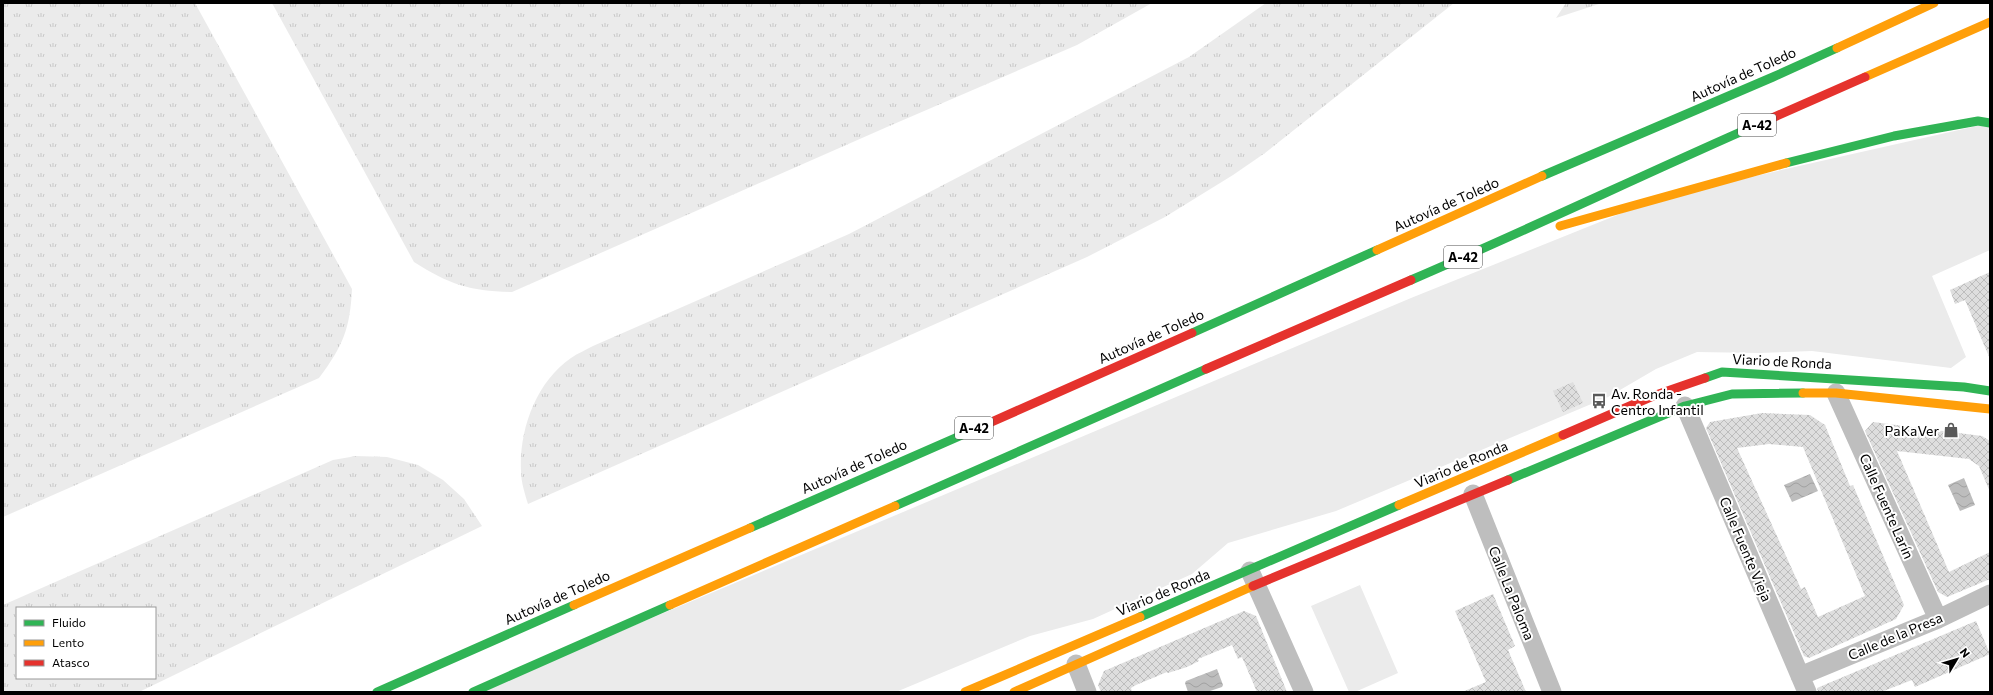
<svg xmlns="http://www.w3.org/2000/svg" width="1993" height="695" viewBox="0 0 1993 695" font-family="Commissioner,sans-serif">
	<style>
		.grass { fill: url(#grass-tufts); fill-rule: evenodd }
		.park { fill: #ebebeb }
		.water { fill: url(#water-waves) }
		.building { fill: url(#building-cross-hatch); fill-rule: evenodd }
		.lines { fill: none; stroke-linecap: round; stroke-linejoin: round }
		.street { stroke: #bebebe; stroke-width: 19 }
		.fast { stroke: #30b455; stroke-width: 9 }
		.slow { stroke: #ff9f0a; stroke-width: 9 }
		.jam { stroke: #e5322d; stroke-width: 9 }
		.labels { text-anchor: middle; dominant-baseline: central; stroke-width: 4; stroke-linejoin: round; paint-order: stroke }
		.shield { fill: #fff; stroke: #4c4c4c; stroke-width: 1 }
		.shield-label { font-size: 13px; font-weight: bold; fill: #000 }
		.street-label { font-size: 14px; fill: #000; stroke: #fff }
		.poi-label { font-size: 14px; fill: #000; stroke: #fff; text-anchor: start }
	</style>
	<defs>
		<pattern id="grass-tufts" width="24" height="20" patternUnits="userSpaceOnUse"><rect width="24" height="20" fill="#ebebeb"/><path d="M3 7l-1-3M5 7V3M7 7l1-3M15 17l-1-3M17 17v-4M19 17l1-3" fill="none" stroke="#c8c8c8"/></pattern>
		<pattern id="water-waves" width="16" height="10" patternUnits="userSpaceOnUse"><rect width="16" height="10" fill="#bdbdbd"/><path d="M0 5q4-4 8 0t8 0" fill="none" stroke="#a1a1a1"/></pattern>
		<pattern id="building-cross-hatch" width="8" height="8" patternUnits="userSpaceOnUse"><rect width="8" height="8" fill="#dedede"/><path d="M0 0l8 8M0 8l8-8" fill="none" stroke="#bdbdbd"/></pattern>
	</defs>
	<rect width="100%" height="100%" fill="#fff"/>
	<path class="grass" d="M3,3H195L352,289C350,329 343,346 319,378L3,517Z
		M272,3H1152L1077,45L887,127L512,292C470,291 450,285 414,262Z
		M1266,3H1454L1265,153L1233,175L1165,217L1087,257L528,504C525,494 521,482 521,471C519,430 536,382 571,358C578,353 586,350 593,346L849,234L1189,57Z
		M1566,3H1602L1556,18Z
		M356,456L387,457L418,465L443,480L464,499L482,526L139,692H3V605L333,460ZM17,608H155V678H17Z"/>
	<path class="park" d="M1990,123V250L1932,276L1966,357L1951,368L1812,351L1759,353L1697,352L1656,369L1608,397L1336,511L1228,543L1192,574L1093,619L1030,636L896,692H476L1411,298L1662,197Z
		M1360,585L1398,673L1355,692H1349L1311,606Z"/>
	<path class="water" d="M1810,474L1818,491L1792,502L1784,485Z
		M1964,478L1975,505L1960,511L1948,485Z
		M1217,669L1223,685L1222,687L1207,692H1188L1185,683L1186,681Z"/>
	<path class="building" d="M1990,272V359L1965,300L1955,304L1950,290Z
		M1573,382L1583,403L1563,412L1553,391Z
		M1762,413L1810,415L1825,425L1850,486L1853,485L1904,605L1896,619L1809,658L1804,656L1706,428L1710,422ZM1769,444L1803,447L1865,596L1818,617L1805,587L1801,589L1737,448Z
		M1873,422L1982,436L1990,441V492L1979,466L1969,459L1897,451L1949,572L1990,552V579L1947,597L1938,592L1865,431Z
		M1493,594L1515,646L1508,650L1526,692H1462L1486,682L1455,611Z
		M1244,611L1256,616L1287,692H1257L1242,657L1238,659L1232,645L1198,659L1199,661L1187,667L1168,673L1167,672L1136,685L1131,688L1132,692H1101L1098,685L1104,671Z
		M1976,621L1990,654L1915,687L1912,680L1881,692H1818L1817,688Z"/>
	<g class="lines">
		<path class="street" d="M1836,393L1938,619
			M1685,406L1807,692
			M1473,494L1552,692
			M1250,571L1304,692
			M1076,664L1087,692
			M1800,676L1938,619L1990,594"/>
		<path class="fast" d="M1786,163L1894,136L1978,121L1990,123
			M1542,176L1773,77L1837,48
			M1411,280C1523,232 1634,179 1745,130
			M1192,333L1377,250
			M1705,378L1722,372L1964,387L1990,391
			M1508,480L1685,406L1732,394L1803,393
			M895,506L1206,369
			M750,528L978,428
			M1140,617L1399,505
			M377,692L574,605
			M473,692L670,605"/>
		<path class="slow" d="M1837,48L1934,3
			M1865,77L1990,22
			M1560,226L1786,163
			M1377,250L1542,176
			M1803,393H1836L1990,409
			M1399,505L1563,435
			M574,605L750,528
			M670,605L895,506
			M965,692L1140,617
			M1014,692L1253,586"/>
		<path class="jam" d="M1745,130L1865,77
			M1206,369L1411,280
			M978,428L1192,333
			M1563,435L1653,396L1705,378
			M1253,586L1508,480"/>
	</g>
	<defs>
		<g id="bus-bare" transform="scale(1.2)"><path d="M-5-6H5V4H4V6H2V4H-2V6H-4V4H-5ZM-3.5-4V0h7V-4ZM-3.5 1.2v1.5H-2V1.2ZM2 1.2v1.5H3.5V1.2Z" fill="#595959" stroke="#fff" stroke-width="2.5" paint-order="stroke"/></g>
		<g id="shop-bare" transform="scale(1.2)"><path d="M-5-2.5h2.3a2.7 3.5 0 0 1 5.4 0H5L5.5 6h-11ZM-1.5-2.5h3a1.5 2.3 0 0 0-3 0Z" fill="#595959" stroke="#fff" stroke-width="2.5" paint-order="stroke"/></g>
	</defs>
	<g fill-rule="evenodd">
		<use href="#bus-bare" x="1599" y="401"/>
		<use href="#shop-bare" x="1951" y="430"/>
	</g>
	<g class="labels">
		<g class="shield">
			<rect x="1738" y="114" width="38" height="22" rx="3"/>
			<rect x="1444" y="246" width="38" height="22" rx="3"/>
			<rect x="955" y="417" width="38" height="22" rx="3"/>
		</g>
		<g class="shield-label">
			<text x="1757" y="125">A-42</text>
			<text x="1463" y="257">A-42</text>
			<text x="974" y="428">A-42</text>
		</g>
		<g class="street-label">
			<text transform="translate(1743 74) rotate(-24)">Autovía de Toledo</text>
			<text transform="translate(1446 204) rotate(-24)">Autovía de Toledo</text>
			<text transform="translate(1151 336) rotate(-24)">Autovía de Toledo</text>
			<text transform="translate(1782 361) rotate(3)">Viario de Ronda</text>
			<text transform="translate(1461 464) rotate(-23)">Viario de Ronda</text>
			<text transform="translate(854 466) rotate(-24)">Autovía de Toledo</text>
			<text transform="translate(1887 506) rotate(66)">Calle Fuente Larín</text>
			<text transform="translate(1746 549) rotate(67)">Calle Fuente Vieja</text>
			<text transform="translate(1163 592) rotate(-23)">Viario de Ronda</text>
			<text transform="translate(1512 593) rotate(68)">Calle La Paloma</text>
			<text transform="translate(557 597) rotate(-24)">Autovía de Toledo</text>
			<text transform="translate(1895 636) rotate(-23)">Calle de la Presa</text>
		</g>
		<g class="poi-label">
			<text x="1611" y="393">Av. Ronda -<tspan x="1611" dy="16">Centro Infantil</tspan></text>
			<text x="1939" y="430" text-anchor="end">PaKaVer</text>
		</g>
	</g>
	<rect width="1993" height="695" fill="none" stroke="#000000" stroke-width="8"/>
	<rect x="16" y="607" width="140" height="72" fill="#ffffff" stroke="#999999"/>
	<rect x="24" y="620" width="20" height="6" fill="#30b455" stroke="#999999"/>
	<text x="52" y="627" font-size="12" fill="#000000">Fluido</text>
	<rect x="24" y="640" width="20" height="6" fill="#ff9f0a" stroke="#999999"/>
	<text x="52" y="647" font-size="12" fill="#000000">Lento</text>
	<rect x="24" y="660" width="20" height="6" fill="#e5322d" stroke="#999999"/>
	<text x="52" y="667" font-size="12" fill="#000000">Atasco</text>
	<g transform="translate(1957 659) rotate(52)" stroke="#ffffff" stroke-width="3" paint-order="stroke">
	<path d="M0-3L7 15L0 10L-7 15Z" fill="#000000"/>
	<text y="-6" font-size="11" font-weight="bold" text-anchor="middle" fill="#000000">N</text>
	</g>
</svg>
